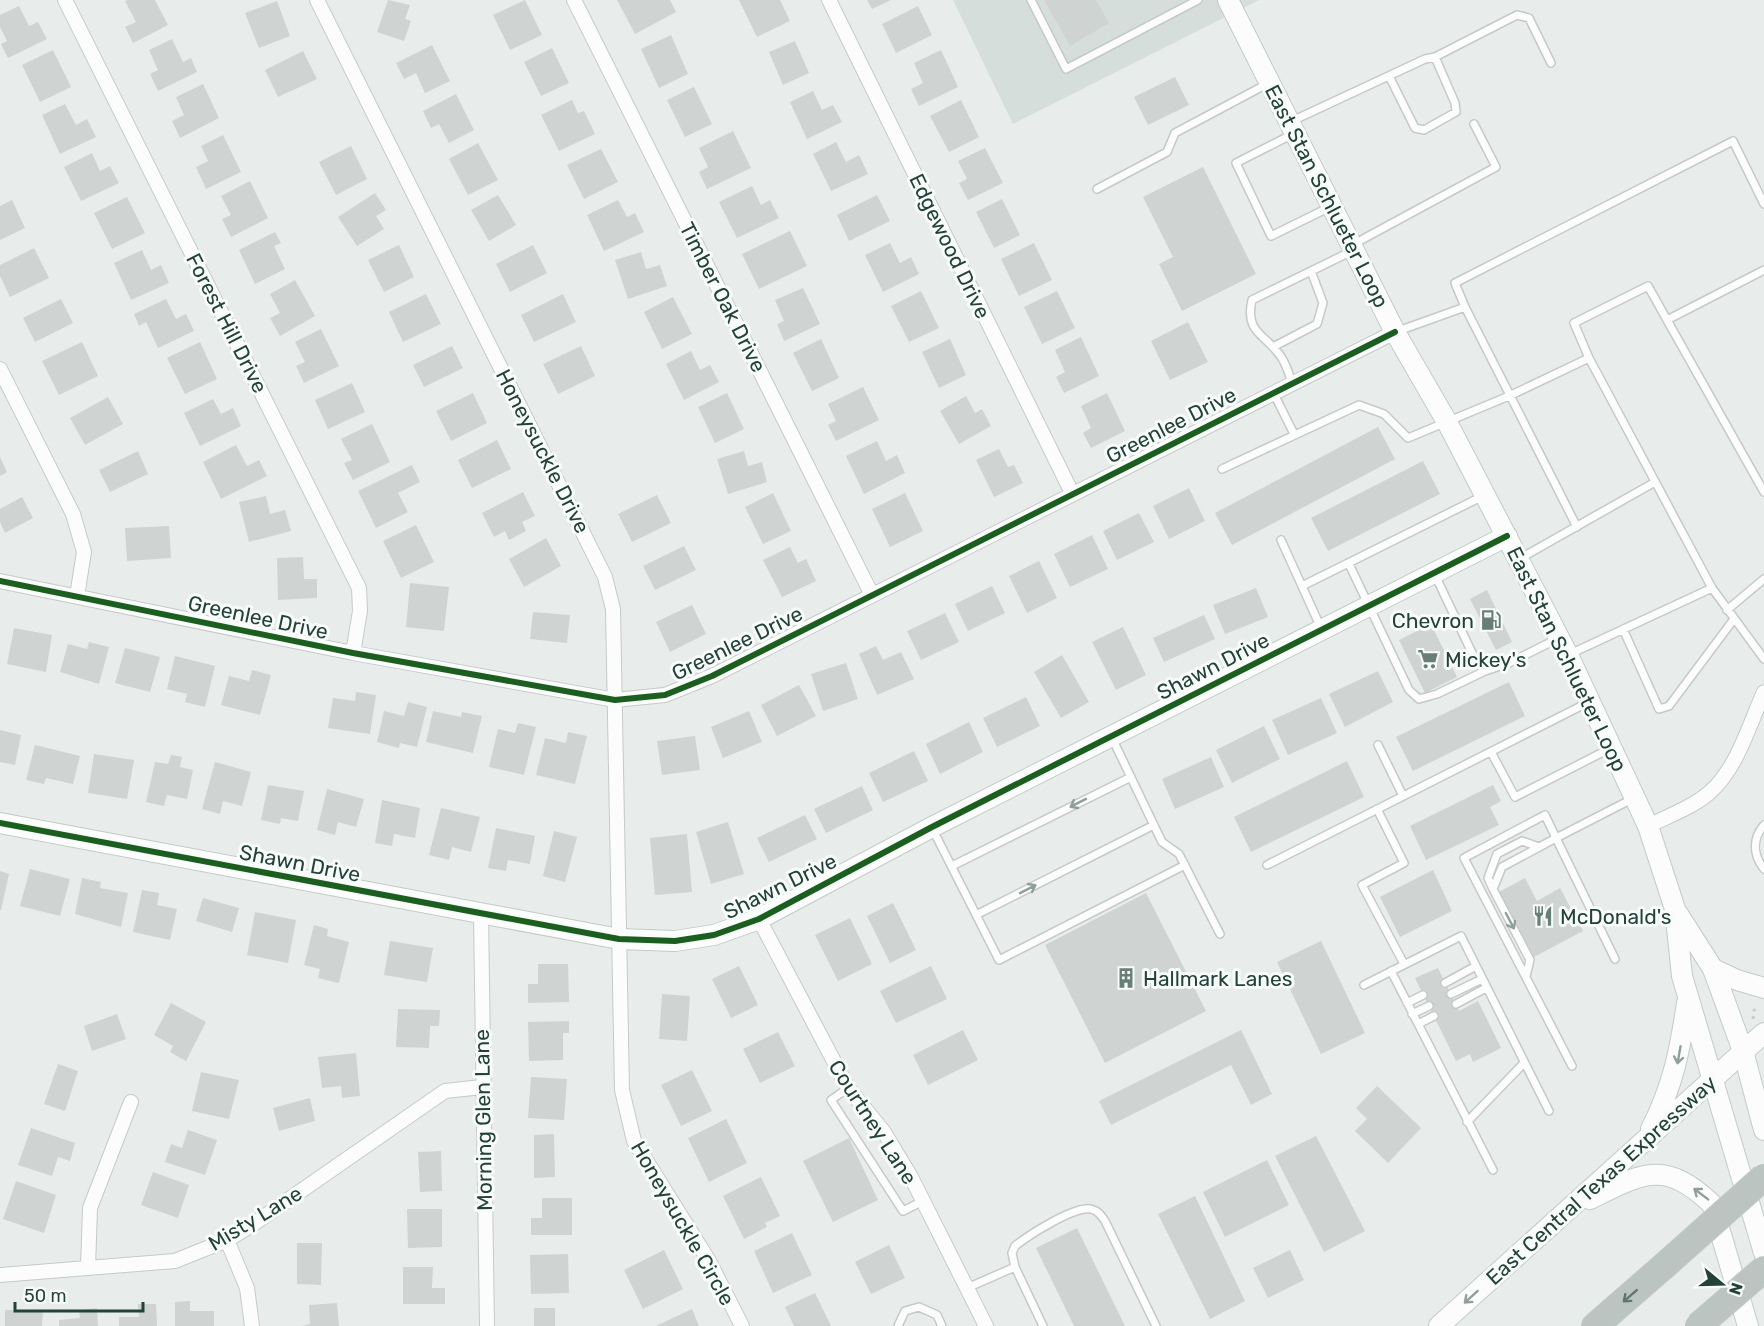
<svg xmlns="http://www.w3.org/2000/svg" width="1764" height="1326" viewBox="0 0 1764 1326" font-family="Rubik,sans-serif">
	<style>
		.built { fill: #d6dedb }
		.building { fill: #cfd4d2 }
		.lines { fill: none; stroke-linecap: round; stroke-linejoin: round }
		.lane-casing { stroke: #c5cac8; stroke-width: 10 }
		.street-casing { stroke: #c5cac8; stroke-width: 16 }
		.secondary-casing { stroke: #c3cbc8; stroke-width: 22 }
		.highway-casing { stroke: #c3ccc9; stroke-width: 28 }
		.path { stroke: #c3ccca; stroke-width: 3; stroke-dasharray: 3 4.5; stroke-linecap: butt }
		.lane { stroke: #fcfcfc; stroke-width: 7 }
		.street { stroke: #fcfcfc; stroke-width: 14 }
		.secondary { stroke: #fcfcfc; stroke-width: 20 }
		.highway { stroke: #bcc4c2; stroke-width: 26 }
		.highway-bridge-casing { stroke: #c3ccc9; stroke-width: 28; stroke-linecap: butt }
		.highway-bridge { stroke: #bcc4c2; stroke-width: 26 }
		.cycleway-casing { stroke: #f7fbf9; stroke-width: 10 }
		.cycleway { stroke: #1b5e20; stroke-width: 6 }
		.oneway { stroke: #909f9b }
		.oneway2 { stroke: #617670 }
		.labels { text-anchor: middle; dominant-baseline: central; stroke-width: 6; stroke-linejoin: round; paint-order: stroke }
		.street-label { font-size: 21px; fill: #24423a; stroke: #f7fbf9 }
		.poi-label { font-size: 21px; fill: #24423a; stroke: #f7fbf9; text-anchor: start }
	</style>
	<rect width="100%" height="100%" fill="#e8edeb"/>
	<path class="built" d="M953,0H1259L1013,124Z"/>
	<path class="building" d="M128,0H155L168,25L133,43L125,27L136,22L125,1Z
		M388,0L410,5L405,19L411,21L404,41L377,32Z
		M525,0L542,35L510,50L493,15Z
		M617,0H670L676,12L635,34Z
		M739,0H780L790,21L757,37Z
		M867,0H891L872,9Z
		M1044,0H1096L1109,23L1070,46Z
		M277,1L290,36L259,48L245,13Z
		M19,6L29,26L38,22L47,39L8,58L1,44L7,41L0,27V15Z
		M918,6L932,35L896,53L882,24Z
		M671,35L688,74L659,88L641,49Z
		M172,39L183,62L191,58L197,72L158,91L150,74L158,70L149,50Z
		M795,41L809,73L783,85L769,52Z
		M432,45L450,81L425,93L416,73L404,79L396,63Z
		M552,48L569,83L541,96L524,62Z
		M53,50L71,87L40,102L22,65Z
		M941,50L958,87L919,106L911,89L923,83L914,63Z
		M303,51L317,79L278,97L265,70Z
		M1175,77L1189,105L1148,125L1134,97Z
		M203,84L219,118L180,138L172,121L184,115L176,97Z
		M694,87L712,124L685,137L667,100Z
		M813,91L822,110L833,105L842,122L807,139L790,102Z
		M456,94L474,130L449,143L439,124L431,128L423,111Z
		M572,100L578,113L584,111L595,134L559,151L541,115Z
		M961,100L979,137L949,152L930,116Z
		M65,104L76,125L87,119L96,137L60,154L42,115Z
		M733,131L751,168L707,189L699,172L708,167L699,148Z
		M223,135L241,172L206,189L196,167L208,161L201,146Z
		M836,142L846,162L859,155L868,174L831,191L813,154Z
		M478,143L498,180L468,195L449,159Z
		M351,146L367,179L336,195L319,162Z
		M985,148L1003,183L968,200L959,183L967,179L958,161Z
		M601,149L618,182L584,199L567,165Z
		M92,153L100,171L110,166L119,183L81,201L64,167Z
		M1203,167L1256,274L1182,311L1159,264L1173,257L1143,197Z
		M250,181L268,218L231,237L222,219L231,215L221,196Z
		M752,186L761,205L770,200L779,218L737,238L719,202Z
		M375,193L386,210L376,216L384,229L357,246L338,217Z
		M498,195L516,225L489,241L471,210Z
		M877,195L890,221L849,241L837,215Z
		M127,197L145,233L112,249L94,213Z
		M1002,199L1020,235L994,248L976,212Z
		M12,200L25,228L0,240V206Z
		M618,200L627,217L635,213L644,232L604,251L587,215Z
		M790,231L807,266L759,289L742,254Z
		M275,232L281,243L274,246L285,269L255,284L239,250Z
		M890,243L900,263L911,257L919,274L883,292L865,255Z
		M1034,243L1052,280L1019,296L1001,259Z
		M399,245L414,277L384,292L368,260Z
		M533,245L547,273L510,292L496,264Z
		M34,248L49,278L10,297L0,276V265Z
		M142,250L151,270L161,265L169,283L131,300L114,263Z
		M641,252L646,269L660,265L667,286L628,299L615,260Z
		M295,280L315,316L280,336L270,318L280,313L270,294Z
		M803,288L820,324L784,341L777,324L784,321L775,300Z
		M921,291L939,328L909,342L891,306Z
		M1057,291L1075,328L1042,344L1024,307Z
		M426,294L441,324L403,342L389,312Z
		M563,294L576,322L534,342L521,315Z
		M673,297L692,334L662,349L644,312Z
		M61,299L73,323L35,342L23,318Z
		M166,299L176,319L186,314L194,331L158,348L146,322L139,326L134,314Z
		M1188,322L1208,362L1170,380L1151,341Z
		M321,329L339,366L304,383L296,366L305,362L295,342Z
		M1081,337L1099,376L1064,393L1056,377L1065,372L1055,350Z
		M821,339L839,378L812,391L793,353Z
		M950,339L966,375L939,388L922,352Z
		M82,342L98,376L59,395L42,361Z
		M200,342L217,379L185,394L167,358Z
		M452,346L463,368L424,387L413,365Z
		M581,346L595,376L558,394L543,364Z
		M691,351L700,370L710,365L719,382L684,400L666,364Z
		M352,383L365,412L328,429L315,400Z
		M863,387L879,420L836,441L828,425L836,421L828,404Z
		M473,393L487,423L451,441L436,411Z
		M727,393L744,429L715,443L698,407Z
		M1107,393L1125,431L1091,448L1083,433L1091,428L1081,406Z
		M966,396L975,413L982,409L991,426L959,444L940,411Z
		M108,397L123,424L85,445L70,418Z
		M213,399L221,414L233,408L241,426L200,446L184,413Z
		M372,424L390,462L353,480L344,463L352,460L341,439Z
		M1378,427L1395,459L1232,545L1215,513Z
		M497,440L511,469L472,488L458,460Z
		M877,441L886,461L897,455L905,473L864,494L846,456Z
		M236,445L247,466L259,460L267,476L221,499L203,462Z
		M999,449L1008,467L1014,465L1023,483L994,497L976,460Z
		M138,451L148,474L110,492L99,470Z
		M744,451L748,466L762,462L767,482L728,494L717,459Z
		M0,457L7,472L0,476Z
		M1423,461L1440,494L1328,551L1311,518Z
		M412,465L420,482L398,493L408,512L376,528L358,491Z
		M1189,488L1205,521L1169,539L1153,506Z
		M523,492L535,516L522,522L526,531L509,540L505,531L494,537L482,513Z
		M773,493L791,531L763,544L745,507Z
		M905,493L923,531L890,547L872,509Z
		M657,495L671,523L632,542L618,514Z
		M266,496L270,514L285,510L291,531L249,542L239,502Z
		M22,497L33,518L5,533L0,522V509Z
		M1139,513L1154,542L1117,560L1103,531Z
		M416,525L434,562L401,578L383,541Z
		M169,526L171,558L127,561L125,528Z
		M1092,535L1108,569L1070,587L1054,554Z
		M546,538L561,566L524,587L509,559Z
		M684,546L696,570L655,590L643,566Z
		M790,547L798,563L806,559L816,581L782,597L763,560Z
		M303,557L304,579H317V598L278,600L277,558Z
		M1039,561L1057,598L1027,613L1009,576Z
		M410,583L449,587L444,631L406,627Z
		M992,586L1005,613L968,631L955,604Z
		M1256,588L1268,617L1225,634L1213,605Z
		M1487,590L1512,642L1496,650L1470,599Z
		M692,605L706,634L670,652L656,622Z
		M533,612L570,615L567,643L530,639Z
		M945,613L959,642L921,660L907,631Z
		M1204,615L1215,639L1164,662L1153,638Z
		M1431,624L1457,677L1425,693L1399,640Z
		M1123,627L1146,675L1116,690L1092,642Z
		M14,628L52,635L46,672L7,664Z
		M89,642L109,647L99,684L60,672L68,644L87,649Z
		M876,646L883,660L901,652L914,679L877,695L859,654Z
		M125,648L160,657L150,692L115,683Z
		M1062,655L1089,702L1061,718L1034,672Z
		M175,656L215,666L205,707L185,702L187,694L167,689Z
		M846,663L858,699L823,711L811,674Z
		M252,670L271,675L260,715L221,705L229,676L249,681Z
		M1378,671L1393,702L1345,727L1329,694Z
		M1509,682L1525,716L1413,771L1396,737Z
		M799,685L816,716L777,736L761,705Z
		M356,692L376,695L370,734L328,728L333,698L355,701Z
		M1026,697L1040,726L997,747L983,718Z
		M1321,698L1337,733L1288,755L1272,720Z
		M408,702L427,707L417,747L400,743L399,748L377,742L384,711L404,716Z
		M433,711L461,717L462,712L482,716L473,753L426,742Z
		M749,711L762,742L723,758L711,727Z
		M969,722L983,752L940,774L926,744Z
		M518,723L536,727L524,775L489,767L498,729L515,733Z
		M1264,726L1280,759L1232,783L1216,750Z
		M0,730L21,735L15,765L0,762Z
		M568,732L587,736L575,784L536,775L545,738L566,743Z
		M695,736L700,770L662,775L657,741Z
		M35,745L80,756L73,784L46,778L44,784L26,780Z
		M914,751L928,781L883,802L869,773Z
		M94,754L134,760L127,799L88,793Z
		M171,755L182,757L180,767L193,770L187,799L167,795L164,806L146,802L155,762L168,764Z
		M1211,757L1224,787L1175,809L1162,779Z
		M1347,761L1364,797L1251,852L1234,817Z
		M215,762L251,772L242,806L223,801L220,814L202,809Z
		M268,785L304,791L298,821L281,818L280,824L261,820Z
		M1493,785L1501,801L1490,807L1499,825L1426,860L1410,826Z
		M862,786L873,810L826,833L814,809Z
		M327,789L364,799L356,827L338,822L335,835L317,830Z
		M382,800L420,808L415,838L394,834L392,846L375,843Z
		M441,808L480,817L471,852L452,847L449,860L429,855Z
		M805,815L817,839L769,862L757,838Z
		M728,822L744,874L711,884L696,832Z
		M496,828L535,836L530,864L508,860L506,871L488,868Z
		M554,831L577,837L565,882L543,876Z
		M687,834L692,892L655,895L650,838Z
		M30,869L70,879L60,916L20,906Z
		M1433,870L1452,911L1400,937L1380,897Z
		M0,871L9,874L1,910H0Z
		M82,878L101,882L100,888L128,893L121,927L75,914Z
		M1525,878L1537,901L1560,888L1583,931L1534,957L1499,892Z
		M142,890L159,893L157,905L177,909L170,940L133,932Z
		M1146,893L1206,1011L1105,1063L1045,945Z
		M203,898L239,908L232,932L196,921Z
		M893,903L916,950L890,963L867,916Z
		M255,912L296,920L288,963L247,955Z
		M850,918L872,964L838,981L815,935Z
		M314,925L328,929L327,936L349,942L339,983L318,978L320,969L304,965Z
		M390,941L433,948L427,982L384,975Z
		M1321,941L1365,1033L1321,1054L1277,962Z
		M538,964H568L569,1002L528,1003V984H538Z
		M739,966L758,1005L731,1018L712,979Z
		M931,966L947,999L896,1023L880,991Z
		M1438,968L1459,1011L1478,1001L1501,1048L1473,1062L1470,1054L1456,1061L1415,978Z
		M662,994L690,996L687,1041L659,1039Z
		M171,1003L206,1022L186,1061L170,1052L173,1046L154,1035Z
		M398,1009L440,1010L439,1026H430L429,1048L396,1047Z
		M117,1014L126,1039L92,1051L84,1026Z
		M569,1021V1033H563V1060L529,1061L528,1022Z
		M963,1030L978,1060L928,1085L913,1055Z
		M1241,1030L1272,1094L1251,1105L1231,1065L1111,1125L1099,1101Z
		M778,1032L795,1066L760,1083L743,1049Z
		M356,1053L360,1096L342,1098L341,1086L322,1088L318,1057Z
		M58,1064L78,1071L65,1111L44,1104Z
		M692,1070L712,1111L681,1126L661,1085Z
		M201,1072L239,1080L229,1119L192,1111Z
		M531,1077L567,1079L564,1120L528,1118Z
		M1377,1086L1421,1128L1388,1163L1355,1131L1367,1119L1356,1108Z
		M310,1098L315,1121L279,1131L273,1108Z
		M726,1119L747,1163L709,1182L688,1138Z
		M31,1128L75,1143L70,1161L58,1157L52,1176L18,1165Z
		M188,1130L217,1140L205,1175L165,1162L171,1144L182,1148Z
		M554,1134L555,1177L534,1178V1135Z
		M1316,1136L1365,1231L1324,1252L1275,1156Z
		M849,1138L878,1200L833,1222L803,1161Z
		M441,1151L442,1191L420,1192L418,1152Z
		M1267,1160L1289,1205L1225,1237L1203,1192Z
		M153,1172L189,1185L178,1218L141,1205Z
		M761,1177L780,1216L765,1223L767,1227L744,1239L723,1196Z
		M16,1181L56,1195L44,1233L3,1219Z
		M1195,1196L1245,1301L1210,1319L1158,1214Z
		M542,1198H572V1235H531V1218H542Z
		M407,1209H442V1247L408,1248Z
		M1077,1228L1125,1326H1074L1036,1248Z
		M792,1233L812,1275L773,1293L754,1251Z
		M297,1243H322L321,1285L297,1284Z
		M889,1245L905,1278L871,1294L855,1262Z
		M664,1250L683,1289L643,1309L624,1270Z
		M1290,1250L1304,1280L1268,1298L1253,1268Z
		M568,1254L569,1293L531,1294L530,1255Z
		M403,1267H433L432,1288H445V1304H403Z
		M815,1293L831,1326H794L785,1307Z
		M190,1301V1311H214V1326H175V1302Z
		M337,1303L339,1326H301L310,1324L309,1305Z
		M138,1304H156L157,1326H119V1317H139Z
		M97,1308L98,1326H59V1320L80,1318L79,1310Z
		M534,1308H555V1326H534Z
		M692,1309L699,1326H656Z
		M5,1310H43L42,1326H5Z"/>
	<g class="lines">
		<g class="lane-casing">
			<path id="lane" d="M1031,0L1066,69L1198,0
				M1435,57L1517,15L1529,18L1551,63
				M1292,121L1425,59L1435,57L1455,103L1456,112L1424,130L1415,128L1389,76
				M1293,134L1236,163L1271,236L1330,207
				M1097,189L1167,152L1175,133L1267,84
				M1352,245L1496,167L1474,124
				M1764,270L1667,320L1648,286L1574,323L1589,358L1712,588L1764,659
				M1465,307L1455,283L1733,141L1764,204
				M1667,320L1764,492
				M1398,331L1465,307L1577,527
				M1273,347L1317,324L1323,303L1311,271
				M1292,382C1289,375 1287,367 1283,360C1268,334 1244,335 1252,300L1352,251
				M1273,392L1294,434
				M1222,469L1359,405L1384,414L1408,438L1509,396L1589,358
				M1281,540L1321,628
				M1521,558L1655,482
				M1349,564L1409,690L1419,699L1437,694L1485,671
				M1435,575L1474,657L1485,671L1509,663L1557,639
				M1302,586L1483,496
				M1727,610L1764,579
				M1623,629L1659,709L1669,706L1734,619
				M1570,654L1712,588
				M1112,738L1162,842L1179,854L1220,934
				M1378,745L1403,796
				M1491,752L1515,797L1611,748
				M1377,809L1404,863L1362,885L1404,964
				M1764,825C1752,839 1753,855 1764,869
				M933,830L999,960L1185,865
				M1267,865L1587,703
				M952,866L1131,777
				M1493,889L1488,878L1497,854L1522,841L1539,847
				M976,915L1154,825
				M1615,959L1556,838L1632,799
				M1391,971L1493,1170
				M1526,976L1530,960L1493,889L1502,867L1556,838L1545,815L1464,858L1572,1066
				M1445,983L1476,966
				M1364,985L1461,936L1549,1111
				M1451,994L1482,979
				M1407,1003L1423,995
				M1456,1004L1486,988
				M1412,1014L1429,1006
				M1418,1024L1434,1016
				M848,1088L831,1100L903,1211L923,1201
				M1467,1122L1523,1064
				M1015,1267L1012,1253L1015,1246C1029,1235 1074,1206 1091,1209C1098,1211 1101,1215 1105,1221L1156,1326
				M967,1288L1015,1267L1043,1326
				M898,1326L905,1311L919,1307L937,1315L942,1326"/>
		</g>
		<g class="street-casing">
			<path id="street" d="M65,0L359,588L360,611L353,653
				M317,0L605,577L613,609L622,1090L634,1141L709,1261L742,1326
				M574,0L872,595
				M829,0L1072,493
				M0,369L73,514L84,552L77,596
				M0,581L353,653L615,700L665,695L712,676L1395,332
				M1648,826C1668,816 1691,808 1709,793C1737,769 1749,725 1764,692
				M481,914L487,1326
				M759,919L848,1088L884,1132L911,1177L986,1326
				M227,1240L247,1288L252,1326
				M88,1268L90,1208L131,1102
				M0,1275L175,1261L227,1240L252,1225L445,1091L482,1087"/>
		</g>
		<g class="secondary-casing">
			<path id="secondary" d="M1228,0L1395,332L1447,422L1568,655L1648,826L1675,909L1682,976L1764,1253
				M0,823L619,939L675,941L714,935L759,919L932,827L1507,536
				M1678,914L1713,969L1743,1051L1764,1130
				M1713,969L1737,980L1764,988
				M1651,1129C1673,1086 1680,1050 1687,1003
				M1590,1199C1643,1173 1664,1159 1712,1204L1748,1326
				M1439,1326L1764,1033"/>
		</g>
		<g class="highway-casing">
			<path id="highway" d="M1595,1326L1664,1266"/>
		</g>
		<path class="path" d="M1753,1019L1755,1004"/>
		<use href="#lane" class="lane"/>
		<use href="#street" class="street"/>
		<use href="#secondary" class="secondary"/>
		<use href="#highway" class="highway"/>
		<g class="highway-bridge-casing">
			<path id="highway-bridge" d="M1664,1266L1764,1177
				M1698,1326L1764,1269"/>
		</g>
		<use href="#highway-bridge" class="highway-bridge"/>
		<g class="cycleway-casing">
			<path id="cycleway" d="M0,581L353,653L615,700L665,695L712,676L1395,332
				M0,823L619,939L675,941L714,935L759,919L932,827L1507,536"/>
		</g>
		<use href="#cycleway" class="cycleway"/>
	</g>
	<defs><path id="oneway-shaft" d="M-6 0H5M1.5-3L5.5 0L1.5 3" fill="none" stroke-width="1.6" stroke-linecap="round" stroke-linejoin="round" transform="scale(1.5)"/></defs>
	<g class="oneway">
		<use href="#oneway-shaft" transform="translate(1078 803) rotate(153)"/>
		<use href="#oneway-shaft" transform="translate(1028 889) rotate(-27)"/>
		<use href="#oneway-shaft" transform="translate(1510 921) rotate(62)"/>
		<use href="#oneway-shaft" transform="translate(1679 1055) rotate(100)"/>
		<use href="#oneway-shaft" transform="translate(1701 1194) rotate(-143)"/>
		<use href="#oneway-shaft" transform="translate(1471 1297) rotate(138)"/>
	</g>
	<use class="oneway2" href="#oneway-shaft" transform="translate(1630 1296) rotate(139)"/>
	<defs>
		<g id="fuel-bare" transform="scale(1.62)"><path d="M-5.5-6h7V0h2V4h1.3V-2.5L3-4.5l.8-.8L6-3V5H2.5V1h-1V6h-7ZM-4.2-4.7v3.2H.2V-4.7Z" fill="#697e78" stroke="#f7fbf9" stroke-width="2.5" paint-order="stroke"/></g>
		<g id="supermarket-bare" transform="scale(1.62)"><path d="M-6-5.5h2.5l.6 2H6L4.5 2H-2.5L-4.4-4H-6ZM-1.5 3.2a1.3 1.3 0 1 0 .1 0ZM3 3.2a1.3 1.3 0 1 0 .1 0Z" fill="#697e78" stroke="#f7fbf9" stroke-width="2.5" paint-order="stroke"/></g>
		<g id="restaurant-bare" transform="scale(1.62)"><path d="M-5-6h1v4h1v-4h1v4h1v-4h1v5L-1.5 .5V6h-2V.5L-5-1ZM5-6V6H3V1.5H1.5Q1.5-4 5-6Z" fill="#697e78" stroke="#f7fbf9" stroke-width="2.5" paint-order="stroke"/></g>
		<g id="building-bare" transform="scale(1.62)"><path d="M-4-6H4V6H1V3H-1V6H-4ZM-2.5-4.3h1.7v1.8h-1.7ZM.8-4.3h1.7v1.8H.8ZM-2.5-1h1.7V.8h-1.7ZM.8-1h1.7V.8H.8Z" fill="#697e78" stroke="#f7fbf9" stroke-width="2.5" paint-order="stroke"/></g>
	</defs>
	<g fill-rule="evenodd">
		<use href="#fuel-bare" x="1491" y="620"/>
		<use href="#supermarket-bare" x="1428" y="659"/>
		<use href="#restaurant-bare" x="1543" y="916"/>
		<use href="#building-bare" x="1126" y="978"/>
	</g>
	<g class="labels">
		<g class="street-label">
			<text transform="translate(1327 196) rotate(63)">East Stan Schlueter Loop</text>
			<text transform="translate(950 246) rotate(64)">Edgewood Drive</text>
			<text transform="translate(723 297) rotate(63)">Timber Oak Drive</text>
			<text transform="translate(227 323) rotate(63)">Forest Hill Drive</text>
			<text transform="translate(1171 425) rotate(-27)">Greenlee Drive</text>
			<text transform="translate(543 451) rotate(63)">Honeysuckle Drive</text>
			<text transform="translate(258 617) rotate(12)">Greenlee Drive</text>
			<text transform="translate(737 643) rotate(-26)">Greenlee Drive</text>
			<text transform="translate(1567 659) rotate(64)">East Stan Schlueter Loop</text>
			<text transform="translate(1213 666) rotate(-27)">Shawn Drive</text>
			<text transform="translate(300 863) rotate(11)">Shawn Drive</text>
			<text transform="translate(780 886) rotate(-26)">Shawn Drive</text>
			<text transform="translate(483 1120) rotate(-91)">Morning Glen Lane</text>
			<text transform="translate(873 1122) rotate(57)">Courtney Lane</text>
			<text transform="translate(1601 1180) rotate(-42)">East Central Texas Expressway</text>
			<text transform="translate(255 1218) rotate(-31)">Misty Lane</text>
			<text transform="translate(683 1223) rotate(60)">Honeysuckle Circle</text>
		</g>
		<g class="poi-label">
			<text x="1474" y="620" text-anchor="end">Chevron</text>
			<text x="1445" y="659">Mickey's</text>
			<text x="1560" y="916">McDonald's</text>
			<text x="1143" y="978">Hallmark Lanes</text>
		</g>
	</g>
	<g transform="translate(1722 1284) rotate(109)" stroke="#f7fbf9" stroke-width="4.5" paint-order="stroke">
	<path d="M0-4.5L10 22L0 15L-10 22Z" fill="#24423a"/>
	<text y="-9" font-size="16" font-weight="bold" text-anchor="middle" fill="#24423a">N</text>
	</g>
	<path d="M15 1302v9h128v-9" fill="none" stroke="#24423a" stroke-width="3"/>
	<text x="24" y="1302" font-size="18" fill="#24423a" stroke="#f7fbf9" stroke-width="4.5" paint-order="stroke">50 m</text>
</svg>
